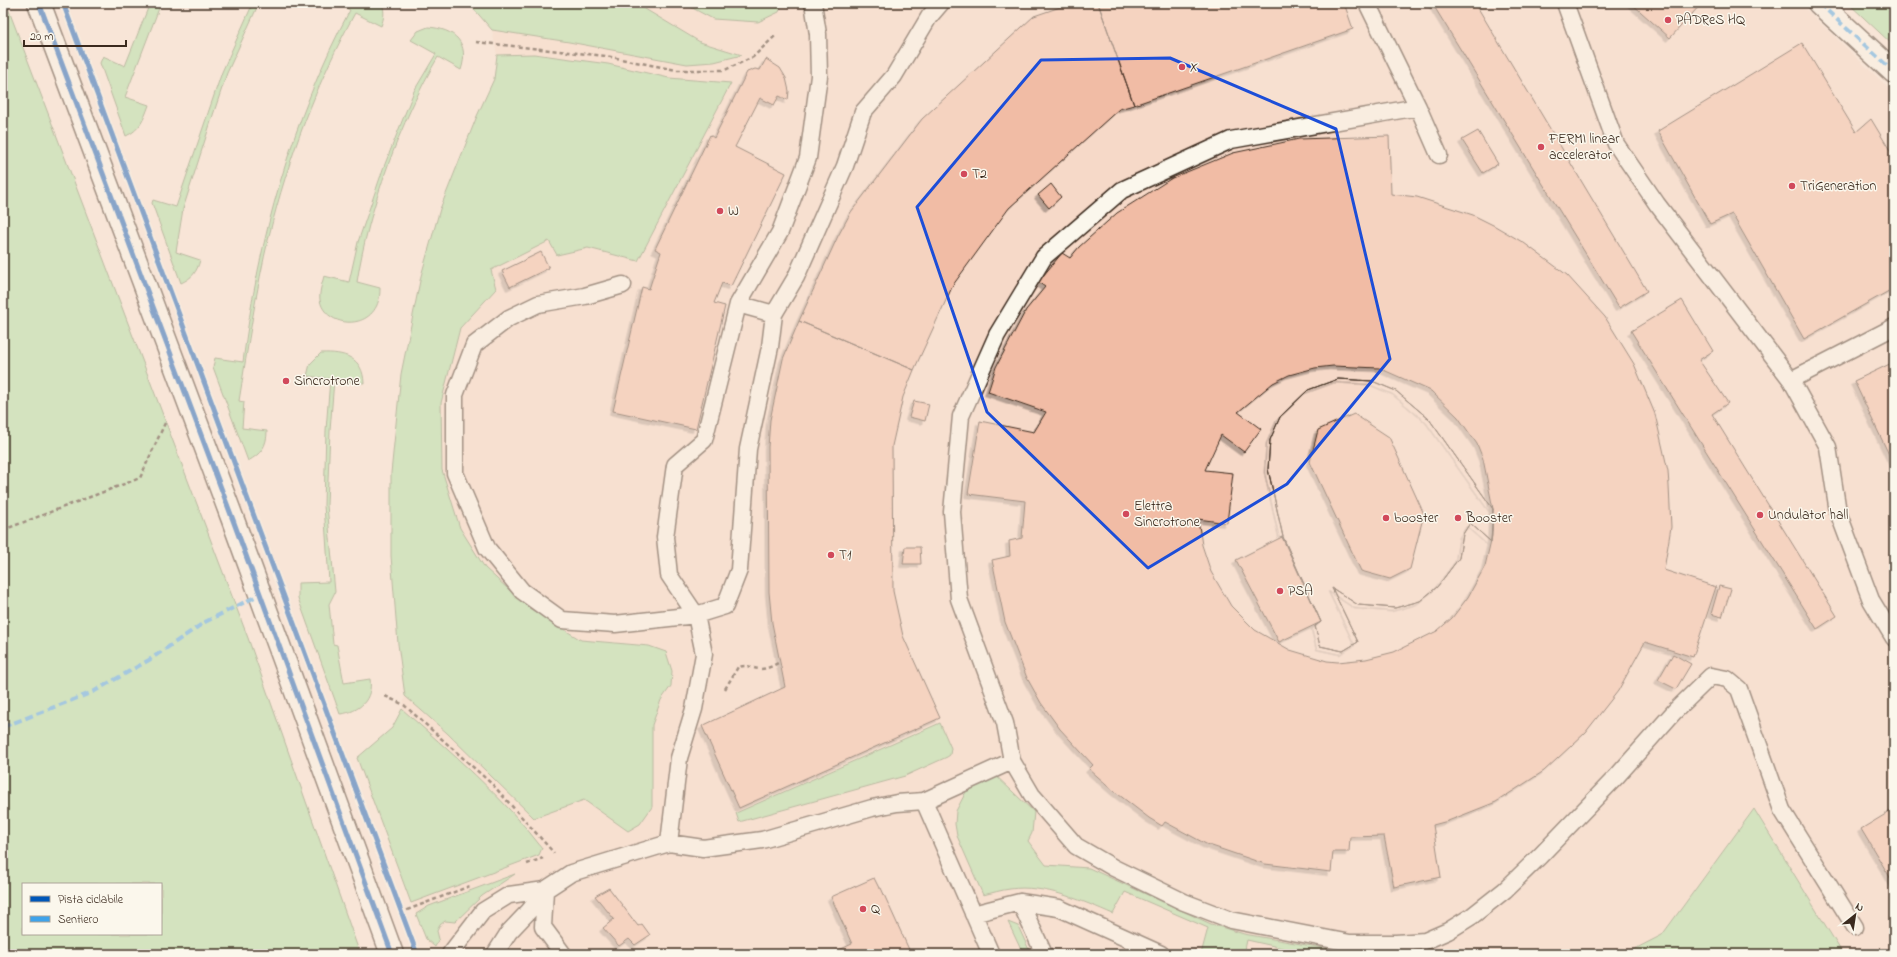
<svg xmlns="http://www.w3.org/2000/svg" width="1897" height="957" viewBox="0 0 1897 957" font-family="'Indie Flower',sans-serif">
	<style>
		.built { fill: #f6d9c8 }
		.green { fill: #a8dfa2; stroke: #728460; fill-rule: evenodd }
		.building { fill: #f1bca5; stroke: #3b2a1e; fill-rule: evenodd; filter: url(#shadow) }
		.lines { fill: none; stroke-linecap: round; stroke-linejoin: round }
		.service-casing { stroke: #3b2a1e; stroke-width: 19 }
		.pedestrian-casing { stroke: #3b2a1e; stroke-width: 25 }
		.minor-casing { stroke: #3b2a1e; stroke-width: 25 }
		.path { stroke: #3b2a1e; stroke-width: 2.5; stroke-dasharray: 4 3; stroke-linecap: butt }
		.service { stroke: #fbf7ec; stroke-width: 16 }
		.pedestrian { stroke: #fbf7ec; stroke-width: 22 }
		.minor { stroke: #fbf7ec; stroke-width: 22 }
		.quiet { stroke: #3fa3ea; stroke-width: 4; stroke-dasharray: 8 4; stroke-linecap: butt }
		.cycleway-casing { stroke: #fbf7ec; stroke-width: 8 }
		.cycleway { stroke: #0057b8; stroke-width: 5 }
		.marked { fill: none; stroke: #1d4ed8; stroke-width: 3; stroke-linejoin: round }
		.poi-dot { fill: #d1495b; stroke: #fbf7ec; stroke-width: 1.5 }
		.labels { text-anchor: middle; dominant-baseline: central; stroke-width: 3; stroke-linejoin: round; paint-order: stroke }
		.poi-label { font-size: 14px; fill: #3b2a1e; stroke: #fbf7ec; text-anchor: start }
	</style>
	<defs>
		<filter id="shadow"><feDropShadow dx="-3.5" dy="3.5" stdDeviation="0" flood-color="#0004"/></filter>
	</defs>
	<rect width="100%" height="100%" fill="#f8e5d7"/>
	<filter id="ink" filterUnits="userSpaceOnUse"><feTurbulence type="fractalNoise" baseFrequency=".025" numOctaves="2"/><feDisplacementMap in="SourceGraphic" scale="8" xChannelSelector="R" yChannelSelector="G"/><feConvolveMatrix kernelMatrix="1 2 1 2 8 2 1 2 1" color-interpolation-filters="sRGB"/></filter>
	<g filter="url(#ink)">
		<path class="built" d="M635,3H683L713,19L779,12L782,3H1799L1894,93V954H1843L1754,809L1662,935L1625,954H432L426,939L435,947L440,925L445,921L455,922L482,896L513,875L429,906L416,914L411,903L539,855L542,848L525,825L465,767L402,709L405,696L447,733L534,818L584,800L628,831L652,807V725L661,700L671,686L672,671L649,646L581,640L529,608L485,568L460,528L442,470L441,403L460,328L496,289L491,270L549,241L557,255L588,248L638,261L731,83L669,78L608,64L534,54L497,55L492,30L569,42L687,64L714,62L741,55L700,42Z"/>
		<path class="green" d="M3,3H6L248,638L360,954H3ZM23,884H161V934H23Z
			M150,3H161L125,97L149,105C144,119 140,130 126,136L100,63L103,56L125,66Z
			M253,3H259L227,73L213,115L183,209L176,252L200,260C197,272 192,278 181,283L152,203L153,200L176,207L222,72Z
			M337,3H382C385,12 384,18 381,26L355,13C317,82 288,159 269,236C256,290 248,346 239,401L244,402L242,428L267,431C267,446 261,454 248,461L213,367L215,358L243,362C258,241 292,118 350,10Z
			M475,3H635L700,42L742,55L714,62L687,64L569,42L492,30L473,8Z
			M683,3H782L779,12L758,22L713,19Z
			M1848,3H1894V46Z
			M428,27C455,29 470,43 461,70L438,57C401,120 368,209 357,282L380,288C381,333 325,330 320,300C319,292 322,284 324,276L349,282L358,242L383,169L414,91L436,54L411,40L418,31Z
			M534,54L608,64L669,78L731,83L638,261L588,248L557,255L549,241L491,270L496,289L460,328L441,403L442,470L460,528L485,568L529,608L581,640L649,646L666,652L672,671L671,686L661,700L652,725V807L640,824L628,831L584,800L534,818L447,733L405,696L398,644L391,556V473L401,374L421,276L440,209L477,116L494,79L497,55Z
			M321,353C344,352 363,357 364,383L334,380L330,431L327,505L335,592L329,604L333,644L337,645L344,683L370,679C373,699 360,712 340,714L298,598V583L329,582L324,505L326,430L330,379L307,376L310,364Z
			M402,709C450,752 503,796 542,848L539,855L411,903L357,758L392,728Z
			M940,723L951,748L950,755L947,757L905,776L739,822L736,813Z
			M992,772L1034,812L1032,833L1028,841L1046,865L1089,868L1211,924L1244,934L1352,953L1382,954H1300V952L1247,940L1244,954H1201L1208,928L1125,892L1113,914C1083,901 1044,884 1010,889C1001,890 992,893 983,895L957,836L955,824L956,811L969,786Z
			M1754,809L1843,954H1625L1662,935Z
			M515,874L482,896L455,922L445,921L440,925L437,931L439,939L435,947L426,939L416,914L429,906Z
			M1008,922L1018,926L1031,954H1023Z"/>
		<path class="building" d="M1072,3H1098L1134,105L1119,109L1009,208L953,285L914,370L799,321L838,236L851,212L922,119L1034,16Z
			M1098,3H1344L1353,29L1134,105Z
			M1432,3H1475L1647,291L1619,308Z
			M1631,3H1702L1670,38Z
			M1802,43L1856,132L1871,119L1894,157V288L1804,339L1732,214L1710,224L1658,131Z
			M766,59L780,68L786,78L789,91L788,100L779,96L774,105L760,98L735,147L786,173L731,286L722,283L714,303L725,306L696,429L613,411L642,287L649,289L661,252L655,249L710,135L714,138L747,72L755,69L760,70Z
			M1478,131L1498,164L1483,173L1462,140Z
			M1389,136L1391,194L1417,197L1473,215L1495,226L1524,243L1567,275L1605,317L1634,364L1655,414L1668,471L1669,486L1671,527L1664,570L1716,587L1693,657L1645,642L1618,691L1585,733L1544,771L1496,802L1448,821L1433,825L1441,877L1394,887L1384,836L1350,837L1349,852H1333L1331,872L1265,864L1206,844L1165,822L1162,826L1149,818L1114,791L1089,769L1093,765L1060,729L1041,703L1027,678L1005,622L992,560L1010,556L1009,541L1022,538L1025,501L968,494L980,421L1034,432L1046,412L988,392L996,367L1026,310L1045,287L1038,282L1062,253L1070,258L1079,247L1117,213L1172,178L1233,153L1299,139ZM1333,366L1379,368L1431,391L1458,417L1477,444L1483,459L1493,509L1492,536L1485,566L1468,597L1452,618L1437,631L1394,652L1366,659L1338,662L1327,661L1290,650L1255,630L1231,606L1211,572L1202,545L1198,519L1227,523L1233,473L1205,470L1221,435L1244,452L1261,429L1238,412L1273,383L1289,375L1315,368Z
			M1051,184L1061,197L1049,208L1038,195Z
			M541,252L549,268L510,287L502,271Z
			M1682,300L1713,351L1699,360L1728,403L1712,414L1837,616L1817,629L1631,331Z
			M799,321L914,370L903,397L892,446L893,591L903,636L940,718L739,808L702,726L785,687L772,623L769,592L768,447L770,420L783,359Z
			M1894,362V465L1854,381Z
			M1338,379L1372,381L1396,391L1429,419L1493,509L1491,542L1470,523L1463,534L1459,558L1437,587L1420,601L1395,608L1358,605L1332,588L1358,642L1343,651L1320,646L1315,626L1321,622L1283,537L1268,469L1270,440L1280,417L1308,390ZM1354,414L1389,437L1424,514L1410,569L1390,579L1361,571L1310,462L1318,430Z
			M1338,379L1372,381L1396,391L1429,419L1493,509L1491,542L1470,523L1463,534L1459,558L1437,587L1420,601L1395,608L1358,605L1332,588L1358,642L1343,651L1320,646L1315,626L1321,622L1283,537L1268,469L1270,440L1280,417L1308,390Z
			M914,401L929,404L925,421L909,417Z
			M1282,537L1321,622L1279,642L1236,560Z
			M905,547H920L921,564H903Z
			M1719,586L1731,589L1722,617L1711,614Z
			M1673,654L1691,664L1676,689L1658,680Z
			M1894,809V884L1861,829Z
			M874,878L879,888H881L911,954H830L852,944L831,897Z
			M609,888L638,926L642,924L650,935L635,945L629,939L619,946L603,928L614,919L595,896Z"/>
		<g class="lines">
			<g class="service-casing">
				<path id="service" d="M813,3L818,34L819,76L808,158L780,232L738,304L704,440L675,465L665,537L669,575L696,615L725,606L739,570L748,449L770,347L774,314L796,277L845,166L863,112L894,76L929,17L941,3
					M1367,3L1418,107L1439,155
					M1565,3L1616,144L1657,204L1791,380L1894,327
					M1418,107L1231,140L1122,190L1044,257L997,335L961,416L952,512L959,599L1005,723L1012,761L1032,795L1076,846L1114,868L1184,902L1231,920L1350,943H1396L1425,941L1448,931L1472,916L1505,890L1540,856L1617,776L1674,712L1711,676L1727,679L1739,689L1782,810L1855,927
					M623,285L585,296L538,304L509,318L474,345L455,395V473L487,548L522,591L562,620L615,624L696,615L704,654L694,709L679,758L669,843L703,848L762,840L872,808L897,803L924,801L1012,761
					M738,304L774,314
					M1791,380L1828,447L1838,512L1871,600L1894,638
					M924,801L991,954
					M545,890L543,927L563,954
					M1020,902L1044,954
					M973,914L1020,902L1059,908L1161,954
					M450,954L483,911L509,895L545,890
					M495,954L509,932L529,911L545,890L571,873L669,843"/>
			</g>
			<g class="pedestrian-casing">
				<path id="pedestrian" d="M1819,3L1894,72"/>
			</g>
			<g class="minor-casing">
				<path id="minor" d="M39,3L233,520L392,954"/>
			</g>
			<path class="path" d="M476,42L606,56L676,70H725L753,57L775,36
				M3,530L140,478L165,423
				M725,689L738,667C750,664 751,669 761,669C768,669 774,665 780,662
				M385,696L404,705L493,785L554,853
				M527,864L543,858
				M407,910L470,886"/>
			<use href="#service" class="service"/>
			<use href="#pedestrian" class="pedestrian"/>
			<use href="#minor" class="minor"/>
			<path class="quiet" d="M1819,3L1894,72
				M3,727L93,692L149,660L205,622L259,595"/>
			<g class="cycleway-casing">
				<path id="cycleway" d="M39,3L233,520L392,954
					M63,3L417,954"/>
			</g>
			<use href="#cycleway" class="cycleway"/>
		</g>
	</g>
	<path d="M0 0H1897V957H0ZM1170,58L1336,129L1390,359L1287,484L1148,568L987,412L917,207L1041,60Z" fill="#f8e5d7" fill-opacity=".55" fill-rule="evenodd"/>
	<path class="marked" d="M1170,58L1336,129L1390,359L1287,484L1148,568L987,412L917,207L1041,60Z"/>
	<g class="poi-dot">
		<circle cx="1668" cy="20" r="4"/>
		<circle cx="1182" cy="67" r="4"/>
		<circle cx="1541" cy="147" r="4"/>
		<circle cx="964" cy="174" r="4"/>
		<circle cx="1792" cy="186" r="4"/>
		<circle cx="720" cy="211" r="4"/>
		<circle cx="286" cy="381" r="4"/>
		<circle cx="1126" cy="514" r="4"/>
		<circle cx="1760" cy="515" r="4"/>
		<circle cx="1386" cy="518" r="4"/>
		<circle cx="1458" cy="518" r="4"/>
		<circle cx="831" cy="555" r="4"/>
		<circle cx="1280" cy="591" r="4"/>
		<circle cx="863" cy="909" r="4"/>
	</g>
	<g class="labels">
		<g class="poi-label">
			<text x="1676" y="20">PADReS HQ</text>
			<text x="1190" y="67">X</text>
			<text x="1549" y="139">FERMI linear<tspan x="1549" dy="16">accelerator</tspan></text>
			<text x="972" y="174">T2</text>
			<text x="1800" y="186">TriGeneration</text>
			<text x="728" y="211">W</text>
			<text x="294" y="381">Sincrotrone</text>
			<text x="1134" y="506">Elettra<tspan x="1134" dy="16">Sincrotrone</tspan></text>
			<text x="1768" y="515">Undulator hall</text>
			<text x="1394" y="518">booster</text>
			<text x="1466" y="518">Booster</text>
			<text x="839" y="555">T1</text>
			<text x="1288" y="591">PSA</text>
			<text x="871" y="909">Q</text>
		</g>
	</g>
	<rect width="1897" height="957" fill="none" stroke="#fbf7ec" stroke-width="16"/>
	<rect x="8" y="8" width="1881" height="941" fill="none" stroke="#3b2a1e" stroke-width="1.5" filter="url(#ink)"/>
	<rect x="22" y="883" width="140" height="52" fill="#fbf7ec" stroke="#aea59a"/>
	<rect x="30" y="896" width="20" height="6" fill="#0057b8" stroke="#aea59a"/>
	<text x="58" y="903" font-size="12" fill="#3b2a1e">Pista ciclabile</text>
	<rect x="30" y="916" width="20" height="6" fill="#3fa3ea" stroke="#aea59a"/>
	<text x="58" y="923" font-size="12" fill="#3b2a1e">Sentiero</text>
	<g transform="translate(1855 915) rotate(30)" stroke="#fbf7ec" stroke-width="3" paint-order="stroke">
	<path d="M0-3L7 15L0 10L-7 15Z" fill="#3b2a1e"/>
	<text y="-6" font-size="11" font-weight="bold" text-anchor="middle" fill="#3b2a1e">N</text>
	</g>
	<path d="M24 40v6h102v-6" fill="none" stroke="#3b2a1e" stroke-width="2"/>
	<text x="30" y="40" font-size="12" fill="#3b2a1e" stroke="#fbf7ec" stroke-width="3" paint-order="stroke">20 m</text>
</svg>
